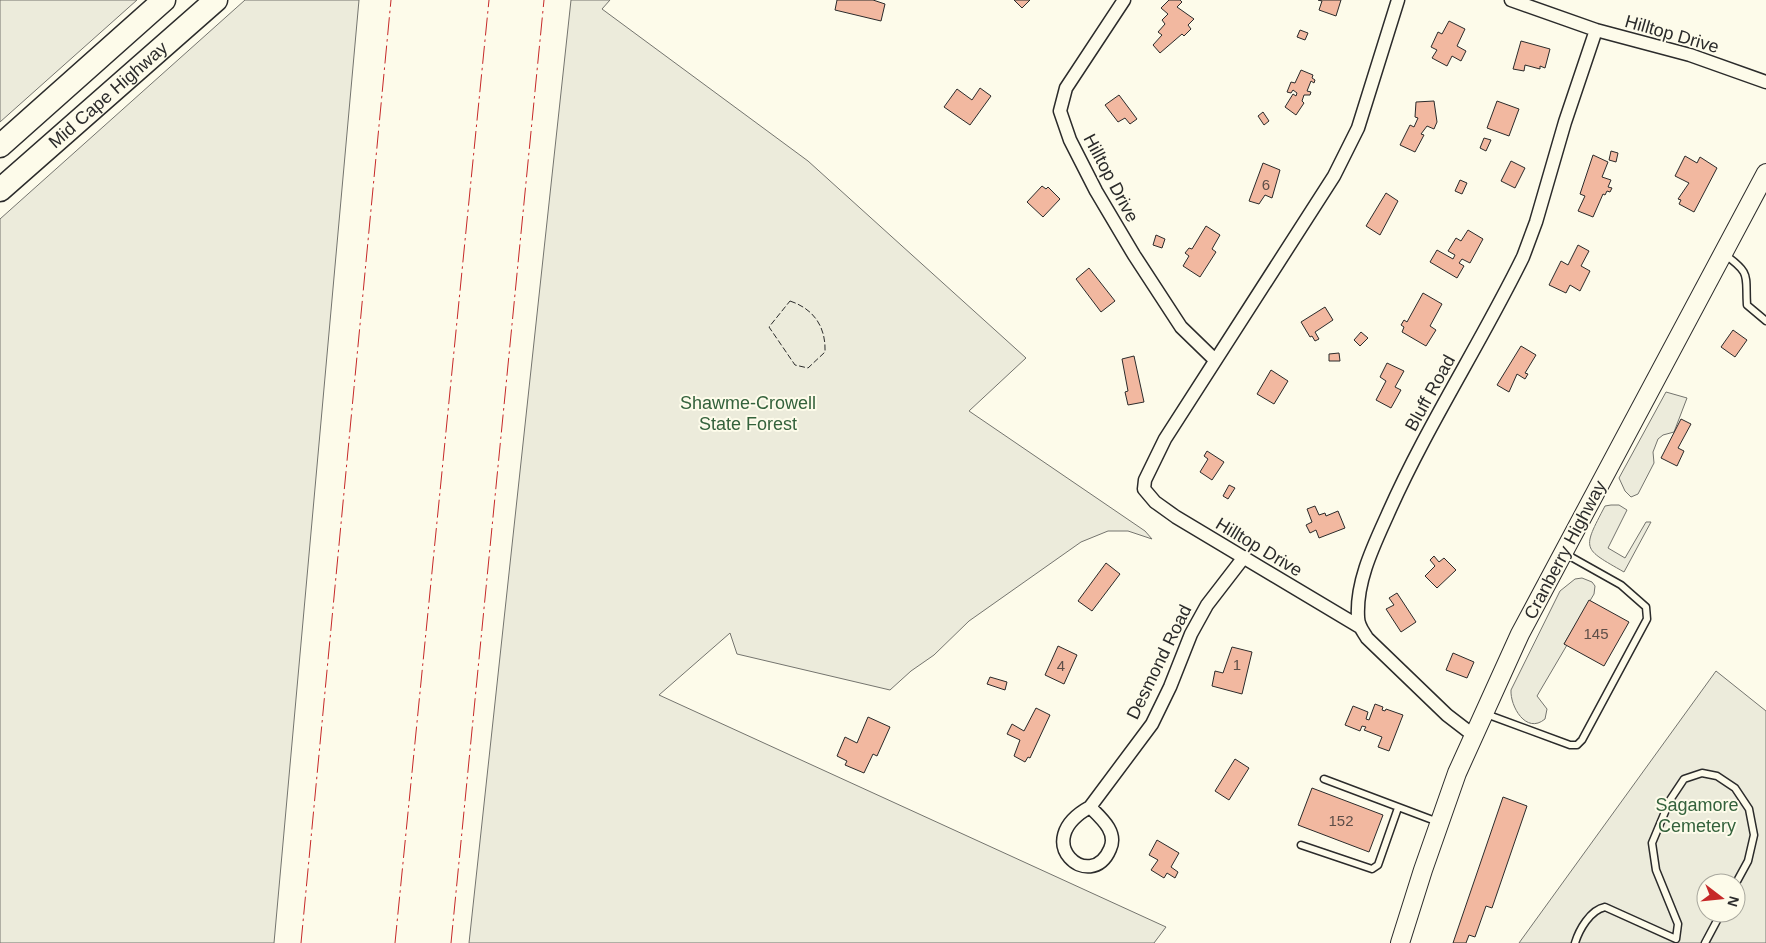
<svg xmlns="http://www.w3.org/2000/svg" width="1766" height="943" viewBox="0 0 1766 943" font-family="Arial,sans-serif">
	<style>
		.green { fill: #ecebdb; stroke: #74746e; fill-rule: evenodd }
		.building { fill: #f2b8a0; stroke: #2b2b2b }
		.lines { fill: none; stroke-linecap: round; stroke-linejoin: round }
		.service-casing { stroke: #2b2b2b; stroke-width: 9 }
		.minor-casing { stroke: #2b2b2b; stroke-width: 15 }
		.secondary-casing { stroke: #2b2b2b; stroke-width: 20 }
		.motorway-casing { stroke: #2b2b2b; stroke-width: 25 }
		.service { stroke: #fdfbea; stroke-width: 6 }
		.minor { stroke: #fdfbea; stroke-width: 12 }
		.secondary { stroke: #fdfbea; stroke-width: 18 }
		.motorway { stroke: #fdfbea; stroke-width: 22 }
		.fence { stroke: #2b2b2b; stroke-width: 1; stroke-dasharray: 6 2.5; stroke-linecap: butt }
		.power { stroke: #c62828; stroke-width: 1; stroke-dasharray: 18 4 2.5 4; stroke-linecap: butt }
		.labels { text-anchor: middle; dominant-baseline: central; stroke-width: 4; stroke-linejoin: round; paint-order: stroke }
		.number-label { font-size: 15px; fill: #5d4e48 }
		.street-label { font-size: 18px; fill: #2b2b2b; stroke: #fdfbea }
		.park-label { font-size: 18px; fill: #34623c; stroke: #fdfbea }
	</style>
	<rect width="100%" height="100%" fill="#fdfbea"/>
	<path class="green" d="M0,0H137L0,122Z
		M245,0H359L274,943H0V219Z
		M571,0H610L602,9L808,161L1026,358L969,411L1145,531L1152,539L1128,531H1108L1081,542L969,621L934,655L911,671L890,690L737,654L730,633L659,695L1166,927L1154,943H469Z
		M1666,392L1687,398L1674,432L1663,435L1658,439L1653,452L1654,463L1638,494L1631,497L1625,491L1619,478Z
		M1611,505H1619L1627,510L1608,548L1625,558L1646,522H1651L1624,572C1582,548 1582,550 1605,506Z
		M1582,578L1592,582L1595,586L1594,594L1564,644L1567,645L1537,696L1547,709L1545,719C1526,735 1510,706 1511,690L1560,591L1575,579Z
		M1716,671L1766,711V943H1519ZM1706,883H1736V913H1706Z"/>
	<path class="building" d="M837,0H873L885,4L881,21L835,10Z
		M1014,0H1030L1022,8Z
		M1169,0H1180L1182,2L1177,7L1194,19L1188,25L1191,29L1184,36L1182,34L1160,53L1153,45L1162,35L1158,32L1165,24L1162,20L1168,14L1161,8Z
		M1318,0H1341L1336,16L1319,10L1322,1Z
		M1449,21L1465,29L1457,46L1466,51L1461,61L1452,56L1447,66L1432,58L1437,50L1431,47L1438,32L1442,34Z
		M1300,30L1308,33L1305,40L1297,37Z
		M1521,41L1550,49L1545,68L1540,66V69L1525,65L1524,71L1513,69Z
		M1301,70L1313,75L1312,78L1315,80L1314,83L1311,81L1307,91L1311,92L1310,95H1304L1302,101L1304,103L1296,115L1285,107L1293,94L1296,96L1297,93L1293,90L1291,93L1287,92L1291,82L1295,83Z
		M980,88L991,96L970,125L944,107L957,89L972,100Z
		M1119,95L1137,119L1130,124L1125,118L1118,122L1105,105Z
		M1434,101L1437,122L1434,129L1427,126L1421,134L1424,135L1415,152L1400,145L1410,125L1414,127L1418,118L1415,117L1416,102Z
		M1497,101L1519,109L1509,136L1487,128Z
		M1263,112L1269,121L1264,125L1258,116Z
		M1484,138L1491,140L1486,151L1480,148Z
		M1611,151L1618,153L1616,162L1609,160Z
		M1593,155L1608,162L1602,177L1611,180L1608,187L1612,188L1610,192L1607,191L1605,195L1603,194L1593,217L1578,211L1585,196L1580,194Z
		M1685,156L1697,163L1700,157L1717,168L1694,212L1679,204L1681,200L1678,199L1689,183L1675,176Z
		M1511,161L1525,168L1515,188L1501,181Z
		M1263,163L1280,170L1272,198L1265,195L1259,204L1249,201Z
		M1460,180L1467,183L1462,194L1455,191Z
		M1042,186L1046,189L1048,187L1060,199L1043,217L1027,202Z
		M1386,193L1398,201L1380,235L1366,226Z
		M1206,226L1220,235L1212,249L1216,252L1200,277L1183,266L1189,256L1185,253L1189,248L1192,249Z
		M1468,230L1483,239L1470,263L1462,259L1459,263L1464,266L1457,278L1430,262L1437,250L1453,259L1455,255L1448,251L1456,238L1461,241Z
		M1156,235L1165,239L1162,248L1153,245Z
		M1578,245L1589,251L1581,266L1590,271L1580,291L1570,285L1566,293L1549,285L1561,261L1568,265Z
		M1089,268L1115,301L1101,312L1076,279Z
		M1423,293L1442,304L1430,326L1436,330L1426,346L1402,332L1404,327L1401,325L1404,320L1407,322Z
		M1325,307L1333,320L1315,332L1319,339L1315,341L1312,336L1310,337L1301,322Z
		M1733,330L1747,340L1735,357L1721,347Z
		M1361,332L1368,338L1360,346L1354,340Z
		M1521,346L1536,355L1525,373L1528,374L1525,379L1517,374L1509,392L1497,385Z
		M1339,353L1340,361H1329V354Z
		M1134,356L1144,402L1128,405L1125,392L1128,391L1122,359Z
		M1387,363L1404,371L1395,387L1401,390L1391,408L1376,400L1386,381L1380,377Z
		M1271,370L1288,381L1274,404L1257,394Z
		M1681,419L1691,424L1678,448L1684,451L1677,466L1661,458Z
		M1207,451L1224,462L1212,480L1200,472L1208,459L1204,456Z
		M1229,485L1235,488L1228,499L1223,496Z
		M1315,506L1319,515L1325,513L1326,516L1338,511L1345,528L1319,538L1316,530L1310,533L1306,525L1312,522L1307,509Z
		M1434,556L1439,562L1444,558L1456,570L1437,588L1425,576L1435,566L1430,560Z
		M1106,563L1120,574L1092,611L1078,601Z
		M1397,593L1416,622L1401,632L1386,609L1394,605L1389,598Z
		M1589,600L1629,622L1604,666L1564,644Z
		M1058,646L1077,655L1064,684L1045,675Z
		M1232,647L1252,652L1242,694L1212,686L1215,671L1223,673Z
		M1453,653L1474,662L1467,678L1446,670Z
		M990,677L1007,682L1005,690L987,684Z
		M1375,704L1383,707L1382,710L1385,711L1386,709L1403,715L1389,751L1378,747L1382,737L1364,730L1366,727L1362,726L1360,731L1345,725L1353,706L1368,712L1366,719L1369,720Z
		M1036,708L1050,715L1030,758L1028,757L1025,762L1014,756L1020,740L1007,734L1012,724L1024,731Z
		M868,717L890,727L877,756L873,754L864,773L845,765L847,761L837,756L845,737L857,743Z
		M1235,759L1249,768L1229,800L1215,791Z
		M1312,788L1383,815L1369,852L1298,825Z
		M1503,797L1527,806L1492,908L1486,906L1475,937L1469,935L1466,943H1453Z
		M1157,840L1179,853L1171,867L1178,872L1175,878L1167,873L1164,878L1151,870L1158,860L1149,855Z"/>
	<g class="lines">
		<g class="service-casing">
			<path id="service" d="M1724,254C1752,274 1745,275 1747,305L1766,321
				M1486,714L1570,745H1577L1582,740L1647,619L1646,607L1621,585L1564,553
				M1324,779L1438,822
				M1301,845L1372,869L1378,865L1398,808
				M1575,943C1579,930 1590,910 1605,907L1676,939L1678,924L1656,870L1652,843L1670,800L1684,779L1702,773L1717,776L1735,788L1749,809L1754,835L1748,861L1736,883
				M1705,943L1721,913"/>
		</g>
		<g class="minor-casing">
			<path id="minor" d="M1124,0L1066,88L1060,111L1070,140L1096,191L1134,255L1181,327L1215,360
				M1511,0L1596,30L1690,55L1766,82
				M1360,627L1176,517L1155,502L1144,489L1145,480L1165,439L1334,176L1358,128L1398,0
				M1473,735L1447,715L1367,638C1363,631 1358,626 1358,617C1356,582 1373,547 1387,516C1426,427 1480,345 1523,257L1536,222L1565,122L1596,30
				M1090,807C1028,841 1091,894 1110,849C1118,832 1101,818 1090,807L1152,724L1170,687L1191,634L1207,605L1244,557"/>
		</g>
		<g class="secondary-casing">
			<path id="secondary" d="M1400,943L1423,870L1457,773L1520,634L1766,173"/>
		</g>
		<g class="motorway-casing">
			<g id="motorway">
				<path d="M0,146L164,0"/>
				<path id="s1" d="M0,190L216,0"/>
			</g>
		</g>
		<use href="#service" class="service"/>
		<use href="#minor" class="minor"/>
		<use href="#secondary" class="secondary"/>
		<use href="#motorway" class="motorway"/>
		<path class="fence" d="M790,301C814,309 826,327 825,352L808,368L795,365L769,327Z"/>
		<path class="power" d="M301,943L391,0
			M395,943L489,0
			M451,943L544,0"/>
	</g>
	<g class="labels">
		<g class="number-label">
			<text x="1266" y="184">6</text>
			<text x="1596" y="633">145</text>
			<text x="1237" y="664">1</text>
			<text x="1061" y="665">4</text>
			<text x="1341" y="820">152</text>
		</g>
		<g class="street-label">
			<text transform="translate(1672 34) rotate(16)">Hilltop Drive</text>
			<text stroke="none"><textPath href="#s1" startOffset="144">Mid Cape Highway</textPath></text>
			<text transform="translate(1111 178) rotate(62)">Hilltop Drive</text>
			<text transform="translate(1430 393) rotate(-61)">Bluff Road</text>
			<text transform="translate(1259 547) rotate(31)">Hilltop Drive</text>
			<text transform="translate(1565 550) rotate(-62)">Cranberry Highway</text>
			<text transform="translate(1159 662) rotate(-64)">Desmond Road</text>
		</g>
		<g class="park-label">
			<text x="748" y="403">Shawme-Crowell<tspan x="748" dy="21">State Forest</tspan></text>
			<text x="1697" y="805">Sagamore<tspan x="1697" dy="21">Cemetery</tspan></text>
		</g>
	</g>
	<g transform="translate(1721 898) rotate(106)"><circle r="24" fill="#fdfbea" stroke="#a9a89e"/>
	<path d="M0-4L9 19L0 12L-9 19Z" fill="#c62828"/>
	<text y="-8" font-size="14" font-weight="bold" text-anchor="middle" fill="#2b2b2b">N</text>
	</g>
</svg>
